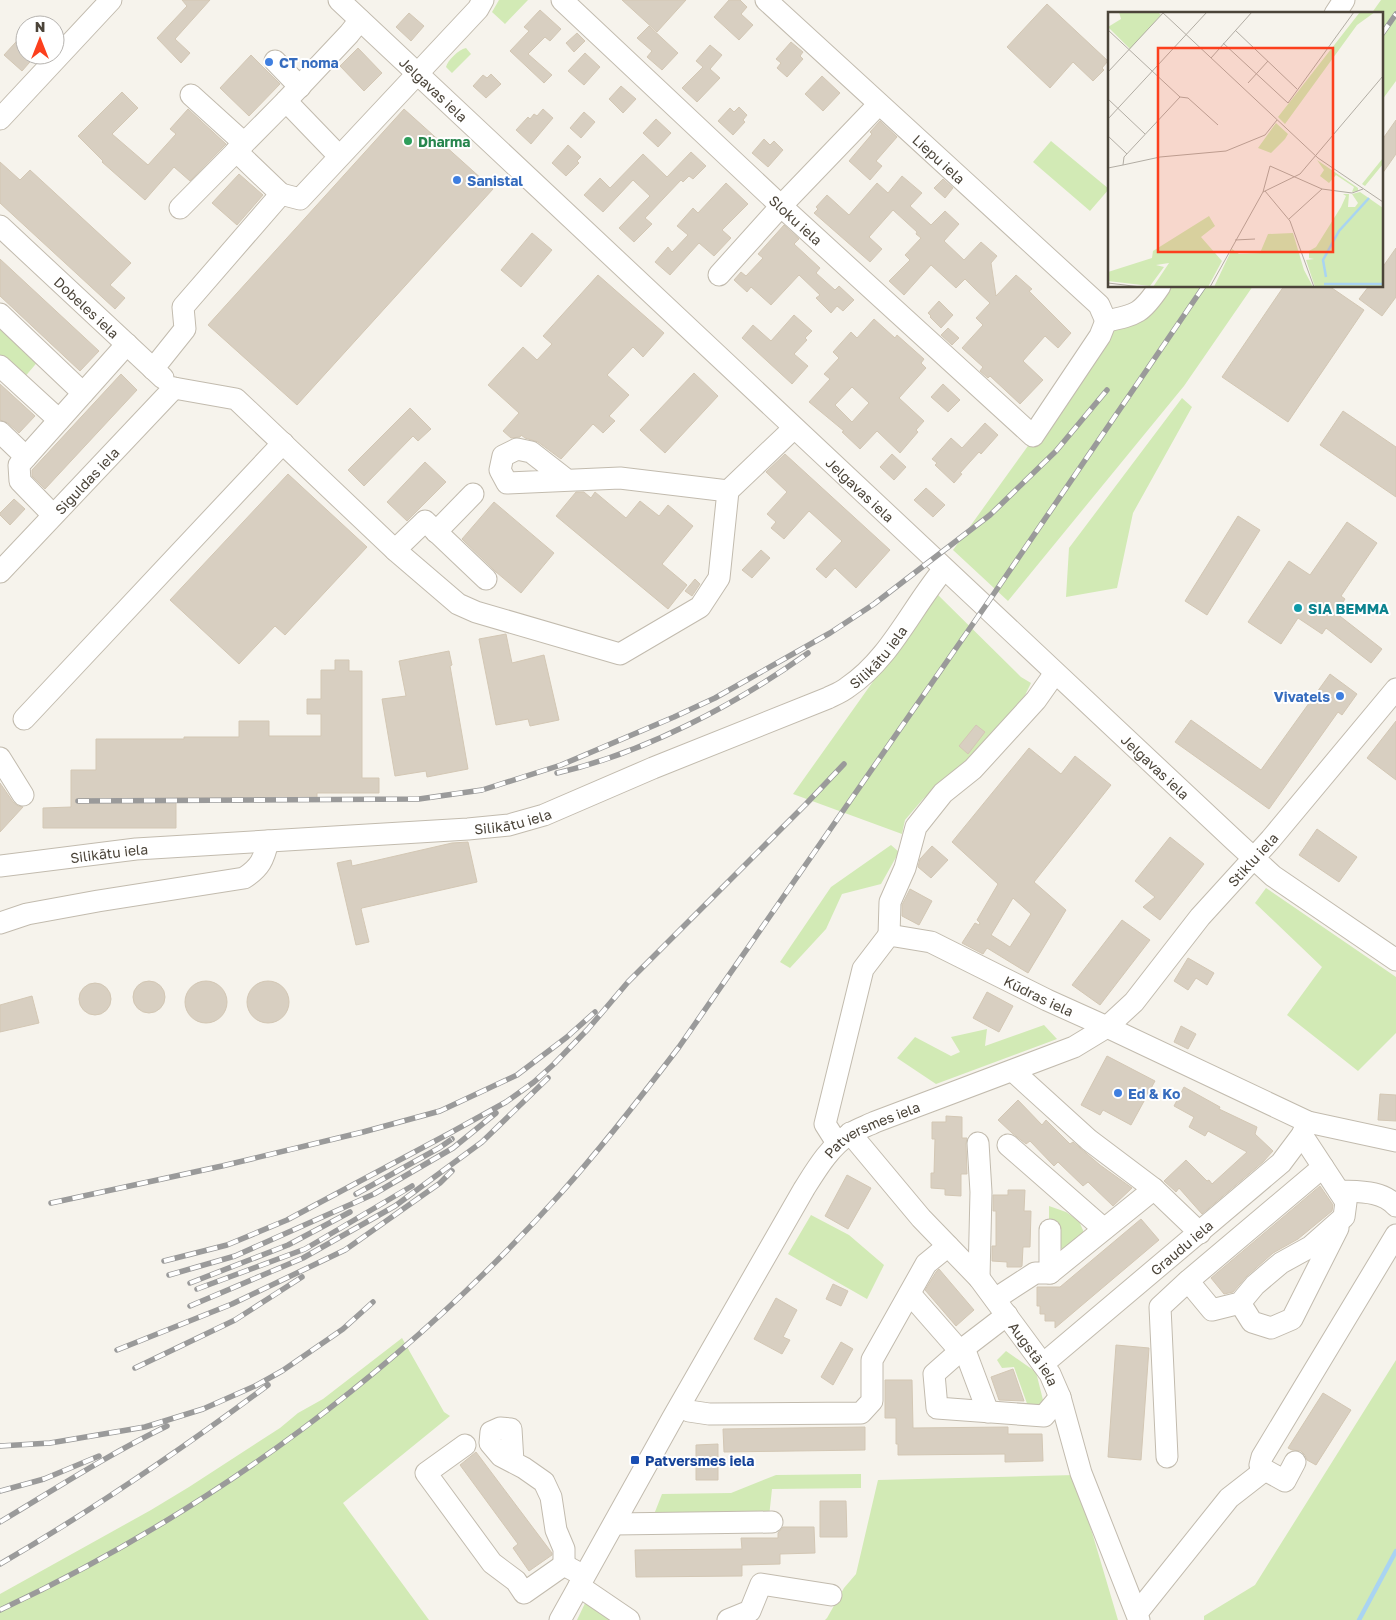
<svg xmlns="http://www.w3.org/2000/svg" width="1396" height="1620" viewBox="0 0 1396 1620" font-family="'Golos Text',sans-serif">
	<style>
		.green { fill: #d2eab5 }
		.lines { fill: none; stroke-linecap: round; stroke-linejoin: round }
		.stream { stroke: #a9d4f2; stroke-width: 4.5 }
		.building { fill: #d8cfc1; stroke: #d3c7b4; fill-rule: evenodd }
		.minor-casing { stroke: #c2bbae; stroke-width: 23 }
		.minor { stroke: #fff; stroke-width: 21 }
		.rail-casing { stroke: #9a9a9a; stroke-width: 5.5 }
		.rail { stroke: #fff; stroke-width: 4; stroke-dasharray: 11; stroke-linecap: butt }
		.shop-dot { fill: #3f7fe0; stroke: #fff; stroke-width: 2 }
		.leisure-dot { fill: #2e9e5b; stroke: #fff; stroke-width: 2 }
		.culture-dot { fill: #0f9aa8; stroke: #fff; stroke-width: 2 }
		.transit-dot { fill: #1a4fb4; stroke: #fff; stroke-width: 2 }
		.labels { text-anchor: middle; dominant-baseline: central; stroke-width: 4; stroke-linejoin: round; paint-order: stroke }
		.shop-label { font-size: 14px; font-weight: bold; fill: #366cbe; stroke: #fff; text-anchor: start }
		.street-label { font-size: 14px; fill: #4b4439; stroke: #fff }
		.leisure-label { font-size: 14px; font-weight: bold; fill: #27864d; stroke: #fff; text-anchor: start }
		.culture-label { font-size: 14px; font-weight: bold; fill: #0d838f; stroke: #fff; text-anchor: start }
		.transit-label { font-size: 14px; font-weight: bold; fill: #164399; stroke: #fff; text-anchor: start }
		.inset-river { fill: none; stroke: #a9d4f2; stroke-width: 2.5 }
		.inset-road { fill: none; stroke: #b2ada4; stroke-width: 1 }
		.view { fill: #fc3f1d; fill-opacity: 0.15; stroke: #fc3f1d; stroke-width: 2.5 }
		.inset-edge { fill: none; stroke: #4b4439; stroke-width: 2.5 }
	</style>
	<rect width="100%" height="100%" fill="#f6f3ec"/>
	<path class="green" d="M499,0H528L505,24L492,12Z
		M1381,0H1396V81L1382,100V14H1371Z
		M466,48L471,54L452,73L446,67C448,60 458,50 466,48Z
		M1051,141L1109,189L1090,211L1033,162Z
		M1165,286H1253L1184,386L1008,601L953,550L1108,335Z
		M0,323L40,359L23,379L0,359Z
		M1182,398L1192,407L1133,513L1117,588L1066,597L1069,548Z
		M936,593L1021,677L1031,683L1011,724L923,799L905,820L902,834L793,794Z
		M891,845L899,852L881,884L842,894L826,929L790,968L780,962L831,887Z
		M1266,888L1396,977V1033L1358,1071L1287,1015L1322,967L1255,903Z
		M1044,1025L1057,1039L936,1084L897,1058L915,1037L951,1056L960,1052L951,1037L987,1029L985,1046Z
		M1049,1206L1066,1212L1079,1221L1085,1235L1067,1250L1059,1248L1049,1228Z
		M811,1215L849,1235L884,1265L867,1299L788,1254Z
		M402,1338L444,1412L450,1416L343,1503L429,1620H0V1594L151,1510L189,1487L280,1428L298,1413L323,1399Z
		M1006,1351L1036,1372L1044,1404L1030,1412L1014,1367L1002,1368L997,1360Z
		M1396,1360V1620H1204V1616L1255,1585Z
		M861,1474V1488L772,1489L769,1517H653L662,1494L731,1493L776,1475Z
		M1075,1475L1118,1620H825L827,1618L844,1588L856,1574L878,1480Z
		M588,1597L623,1620H577Z"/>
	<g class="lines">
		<path class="stream" d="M1359,1620L1396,1551"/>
	</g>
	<path class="building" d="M182,0H210L175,39L190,53L181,63L157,38L187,6Z
		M622,0H686L657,32Z
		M729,0H740L747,7L741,14L753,25L739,40L714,17Z
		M1047,4L1108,61L1102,68L1104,70L1093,81L1073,62L1050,88L1007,47Z
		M540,10L561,29L550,41L545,37L528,54L552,75L544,83L510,51L529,31L524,27Z
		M409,13L424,26L411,41L396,27Z
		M649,26L678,53L662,70L647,57L652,51L637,38Z
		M25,32V55H36L22,71L4,55Z
		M577,33L585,41L574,52L566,43Z
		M791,42L803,52L800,56L803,59L787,77L777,68L781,63L776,59Z
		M710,45L722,55L710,69L720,78L697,102L682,88L703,67L696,61Z
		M358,48L382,73L364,91L340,66Z
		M585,53L600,67L584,85L568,71Z
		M251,55L280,84L249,116L220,88Z
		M491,74L501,84L486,98L473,86L483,75L487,78Z
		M822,76L840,93L823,111L805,94Z
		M621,86L636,99L623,113L609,99Z
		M122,92L138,108L112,134L148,165L176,134L170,129L188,109L226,144L190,181L174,167L145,200L102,162L103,161L78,136Z
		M739,107L747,115L743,120L745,122L733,135L718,121L730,108L734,112Z
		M404,109L493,189L297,405L208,325Z
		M543,109L553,118L531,144L516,130L528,117L530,119L534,114L537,116Z
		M584,112L595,122L581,138L570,128Z
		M656,119L671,133L658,147L643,133Z
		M1396,120V154L1382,174V140Z
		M880,121L897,137L876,161L882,166L870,180L849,161L872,134L870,132Z
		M764,139L770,145L774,141L783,150L768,167L752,153Z
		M568,145L581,157L577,161L579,163L566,176L552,163Z
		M691,152L706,166L693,179L689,176L683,182L681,180L645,218L652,224L634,242L619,228L650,196L633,180L603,212L584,195L600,178L610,188L643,154L667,177Z
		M0,162L20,180L30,170L131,263L110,285L125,298L115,309L0,203Z
		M239,174L263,195L237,225L212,203Z
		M902,176L922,193L910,206L931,225L945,211L959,224L944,241L964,260L981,242L997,256L991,263L996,296L1016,275L1032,289L1029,291L1071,333L1058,348L1045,336L1023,361L1043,380L1020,404L990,376L988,378L980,371L983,367L962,348L983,325L976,318L990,303L974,288L965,279L956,288L931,265L904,295L889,281L910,260L905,255L921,238L916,234L917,232L893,210L869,237L882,249L870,262L814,213L818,209L816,207L827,195L849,215L877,183L888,193Z
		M943,179L953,188L945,198L934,188Z
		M726,183L748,204L722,230L731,238L714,256L699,243L670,275L655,262L668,247L672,252L688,235L677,226L693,208L698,213Z
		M784,225L799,239L794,244L820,268L816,273L835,290L839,286L854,300L843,311L837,306L831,313L816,298L820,295L799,275L771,305L751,287L747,292L734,280L741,272L746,276L763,258L758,254Z
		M532,233L552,250L521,287L501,270Z
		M1396,248V297L1382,316L1359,299L1369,286H1382V268Z
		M0,259L99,351L80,371L0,296Z
		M598,275L664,333L643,357L633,347L607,375L629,395L609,416L615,421L603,433L593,424L561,459L538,442L525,438L521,435L520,437L511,438L503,431L519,413L488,385L523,347L537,360L552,344L543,336Z
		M1284,286H1329L1364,310L1288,422L1222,377Z
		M939,301L953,315L941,328L930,317L931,316L928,313Z
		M794,315L812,331L805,338L807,340L794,354L808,366L792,384L742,338L753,325L771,341Z
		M874,319L895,338L897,335L924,359L921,363L926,368L899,398L924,421L916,430L918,432L900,453L877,431L860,449L842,432L844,431L809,402L830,379L824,374L839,358L833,352L851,332L857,338ZM852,387L869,403L852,422L835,405Z
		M948,328L959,338L952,345L941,335Z
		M694,373L718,396L665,453L640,430Z
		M121,374L137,390L45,489L32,476V470Z
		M0,384L35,416L19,433L8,423L0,420Z
		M943,384L960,400L948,412L931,397Z
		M410,408L431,429L418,441L413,436L364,486L348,470Z
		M1343,411L1396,447V497L1320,445Z
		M985,423L998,435L981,454L979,452L960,473L962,474L954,483L935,465L937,463L932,459L951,438L962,448Z
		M785,454L890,550L856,588L835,568L826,578L816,569L842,541L809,511L784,539L771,528L776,522L767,514L787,492L766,472Z
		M892,454L906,467L894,480L880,467Z
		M425,462L446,482L407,521L387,502Z
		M288,474L367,547L285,635L275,626L239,664L170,600Z
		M926,488L945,505L933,517L914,500Z
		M576,492H584L591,498L595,492L626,518L640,501L659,516L668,505L693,526L662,564L687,585L668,609L556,516Z
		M14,499L25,509L10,525L0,515V513Z
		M494,502L554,553L521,593L496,572L462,539Z
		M1238,516L1260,530L1207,615L1185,601Z
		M1347,522L1377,543L1341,596L1345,599L1336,613L1382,649L1371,663L1326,628L1322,634L1298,618L1281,644L1248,622L1289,561L1310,575Z
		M761,550L770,558L752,578L742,570Z
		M695,579L700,584L692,596L685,591Z
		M506,634L512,663L544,655L559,720L530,726L528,719L496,725L479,639Z
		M449,651L452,665L450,666L468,769L427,777L426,771L395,776L382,699L406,696L399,661Z
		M335,660H349V671H362V778H379V793H317V799L176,798V828H43V808L71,807V770H96V739H184V737H239V721H269V736H321V714H307V699H321V670H335Z
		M1330,674L1357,694L1342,715L1338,712L1269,809L1175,742L1191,720L1261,770Z
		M1396,721V780L1367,758Z
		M976,725L985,732L968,754L959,746Z
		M1029,748L1061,774L1075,756L1111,785L1034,882L1066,910L1028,973L987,948L983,954L962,943L975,923L979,925L980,923L977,920L998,884L952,842ZM1013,898L1031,914L1010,947L991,935Z
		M0,783L13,802L18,806L23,807L0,832Z
		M1317,829L1357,857L1339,882L1299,855Z
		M1170,837L1204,864L1160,920L1143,907L1155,897L1135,881Z
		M468,842L477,882L362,908L361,909L369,942L356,945L337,863L351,860L352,866L452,843Z
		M932,846L948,860L931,878L918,867L920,859Z
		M910,889L932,901L919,925L902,916V905Z
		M1122,920L1150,940L1100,1005L1072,985Z
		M1188,958L1214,973L1207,985L1196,978L1188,990L1174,981Z
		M133 997a16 16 0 1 1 32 0a16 16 0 1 1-32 0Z
		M185 1002a21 21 0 1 1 42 0a21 21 0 1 1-42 0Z
		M247 1002a21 21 0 1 1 42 0a21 21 0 1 1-42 0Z
		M79 999a16 16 0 1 1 32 0a16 16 0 1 1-32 0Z
		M987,992L1013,1006L999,1032L973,1018Z
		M32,996L39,1023L0,1032V1005Z
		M1181,1026L1196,1034L1188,1049L1174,1042Z
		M1107,1056L1155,1081L1131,1125L1103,1110L1100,1115L1081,1105Z
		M1184,1087L1220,1107L1219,1109L1257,1127L1255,1134L1273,1151L1263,1162L1202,1214L1179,1188L1176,1192L1164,1181L1186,1160L1207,1181L1209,1180L1212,1184L1247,1152L1208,1131L1205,1136L1189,1127L1194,1117L1174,1106Z
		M1380,1094L1396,1095V1121L1378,1120Z
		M1018,1100L1042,1125L1046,1120L1070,1144L1073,1142L1100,1165L1132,1188L1113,1206L1088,1182L1083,1186L1058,1162L1054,1166L1030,1141L1026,1144L1012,1133L998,1120Z
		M946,1116L962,1117V1138H967L966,1144L967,1174H961V1196L945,1195V1189L931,1188V1173H934L935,1139H932V1122H946Z
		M847,1175L871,1188L848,1229L825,1216Z
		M1320,1186L1333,1205L1332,1211L1298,1239L1273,1253L1247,1276L1233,1292L1224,1294L1211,1278Z
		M1008,1190H1025L1024,1211H1031L1030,1247H1023L1022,1266L1021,1267H1007V1262L992,1261V1246H996V1211H993V1195H1008Z
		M1141,1219L1159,1240L1055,1328V1321H1045V1314H1040V1306H1037V1287H1060Z
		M939,1269L974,1310L956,1326L925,1290L936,1272Z
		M833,1284L848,1291L841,1306L826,1299Z
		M776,1298L797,1310L783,1337L790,1340L782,1354L754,1339Z
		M841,1342L853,1349L833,1385L821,1377Z
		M1116,1345L1149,1348L1141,1460L1108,1457Z
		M1013,1369L1024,1401L999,1400L991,1377Z
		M885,1380H912L913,1428L1008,1427V1434H1042L1043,1461L1005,1462V1454L898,1455V1444H896V1418H885Z
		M1323,1393L1351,1410L1316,1465L1307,1460L1305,1455L1301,1451L1292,1450L1288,1448Z
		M865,1427V1450L724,1452L723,1429Z
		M718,1444V1480H696V1445Z
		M476,1452L552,1553V1555L529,1571L513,1548L518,1544L460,1465Z
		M820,1501H846L847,1537H820Z
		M783,1527H814L815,1553L780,1554V1564L742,1565V1576L636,1577L635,1550L742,1549L741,1538H778V1533Z"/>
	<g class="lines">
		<g class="minor-casing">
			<g id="minor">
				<path id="s1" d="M339,0L1235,841L1273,876L1396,960"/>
				<path id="s2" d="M562,0L781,206L1033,436L1100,336L1106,321"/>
				<path id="s3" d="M766,0L1099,305L1106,321"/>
				<path d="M1335,14L1344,0"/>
				<path d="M275,61L300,87"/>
				<path d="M191,95L244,143"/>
				<path d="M286,101L339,156"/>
				<path d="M0,119L111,0"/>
				<path d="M236,151L281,194"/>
				<path d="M180,208L286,101L349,34L360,20"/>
				<path id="s4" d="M0,226L163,378"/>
				<path d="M719,275L781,206L879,104"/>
				<path d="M0,314L83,393"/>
				<path d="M1106,321C1137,315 1142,313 1160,286"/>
				<path d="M0,366L59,420"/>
				<path d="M153,369L185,329L183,307L281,194L300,199L478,9L483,0"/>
				<path d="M174,388L236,399L395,550L458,604L476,612L620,654L700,607L719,578L728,491L794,428"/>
				<path d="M0,432L26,457"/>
				<path d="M567,480L531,452L517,449L503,456L500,470L507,483L620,478L728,491"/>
				<path d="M53,515L20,481L19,465L127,344"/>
				<path d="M436,532L473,494"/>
				<path d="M395,550L425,521L486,579"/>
				<path id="s5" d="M0,572L174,388"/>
				<path d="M24,719L283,443"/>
				<path d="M0,758L23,795"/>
				<path id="s6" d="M0,866L136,849L468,829L509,825L544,815L653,768L828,698C834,695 842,692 848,687C890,659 912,607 944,569"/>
				<path d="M0,923L27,914L98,901L244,878C260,868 264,859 268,841"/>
				<path d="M889,935L890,902L905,868L916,827L943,793L973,769L1036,700L1055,673"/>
				<path d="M1013,1071L1089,1140L1154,1189L1200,1233"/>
				<path id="s7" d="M850,1133L921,1218L979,1278L1050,1374L1060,1397L1081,1473L1139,1620"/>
				<path id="s8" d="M837,1143L825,1124L863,969L889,935L931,942L1047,1000L1107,1027L1308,1122L1396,1141"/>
				<path d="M978,1143L981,1192L979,1278"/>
				<path d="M1008,1145L1104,1229"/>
				<path d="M1339,1191C1359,1192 1382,1190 1396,1206"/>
				<path d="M1050,1273V1230"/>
				<path d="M1188,1281L1212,1310L1240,1303L1255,1285L1281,1263L1310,1247L1344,1217L1346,1202L1302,1135"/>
				<path d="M910,1294L960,1351"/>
				<path d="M995,1299L1035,1273H1050L1154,1189"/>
				<path d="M1240,1303L1252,1322L1271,1328L1292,1319L1338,1228"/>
				<path d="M1007,1315L960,1351L934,1374L937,1408L1044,1416L1060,1397"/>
				<path d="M964,1348L988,1412"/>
				<path id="s9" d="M1043,1364L1281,1163L1302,1135L1308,1122"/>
				<path d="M680,1406L689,1411L709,1414L861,1413L872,1401V1360L926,1264L948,1246"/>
				<path d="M465,1445L426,1473L492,1563L516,1581L524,1593L564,1565L584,1576"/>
				<path d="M1167,1457L1160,1307L1188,1281L1323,1167"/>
				<path d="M513,1462L511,1429L500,1428L491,1432L490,1443L501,1456L524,1468L544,1482L551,1497L556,1530L564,1549V1565"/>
				<path d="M1295,1462L1285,1481L1265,1470L1260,1465L1262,1457L1396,1235"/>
				<path d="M614,1524L772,1522"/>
				<path d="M579,1586L629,1620"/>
				<path d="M1137,1613L1229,1498L1265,1470"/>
				<path id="s10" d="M560,1620L672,1419L804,1189C816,1170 830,1146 850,1134C857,1129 867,1126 875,1122L1074,1047L1107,1027L1134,1002L1200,917L1271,839L1396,689"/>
				<path d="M728,1620L750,1611L761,1584L831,1595"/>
			</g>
		</g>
		<use href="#minor" class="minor"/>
		<g class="rail-casing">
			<path id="rail" d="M1382,34L1396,14
				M557,773C644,753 735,705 808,653
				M78,801L419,799L482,790L561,765L674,717L715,698L830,633L874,604L990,515L1056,451L1107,390
				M356,1194L439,1148L452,1139
				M51,1203L222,1166L363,1132L440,1111L517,1075L567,1037L595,1012
				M164,1261L227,1245L287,1220L450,1133L506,1102L534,1082L554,1064L588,1029L628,982L806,804L844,764
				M169,1275L235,1256L374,1194L453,1148L496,1113
				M190,1283L288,1245L350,1212
				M197,1289L305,1249L412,1186
				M190,1306L303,1258L395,1206L482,1142L548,1078
				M117,1350L232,1304L345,1250L440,1183L452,1171
				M135,1368L235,1320L302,1277
				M0,1446L50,1443L145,1427L203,1409L255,1386L282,1371L343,1329L373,1302
				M0,1491L44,1479L99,1456
				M0,1522C55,1489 109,1454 167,1426
				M0,1564C93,1510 182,1449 268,1385
				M0,1610C213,1510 404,1368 561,1193C603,1146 641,1097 679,1047L993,595L1204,286"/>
		</g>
		<use href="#rail" class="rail"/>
	</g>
	<g class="shop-dot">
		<circle cx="269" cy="62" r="5"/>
		<circle cx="457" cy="180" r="5"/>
		<circle cx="1340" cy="696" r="5"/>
		<circle cx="1118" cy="1093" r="5"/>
	</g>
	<circle class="leisure-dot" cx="408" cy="141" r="5"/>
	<circle class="culture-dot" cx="1298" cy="608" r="5"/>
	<rect class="transit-dot" x="630" y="1455" width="10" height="10" rx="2.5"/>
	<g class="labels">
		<g class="shop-label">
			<text x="279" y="62">CT noma</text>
			<text x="467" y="180">Sanistal</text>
			<text x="1330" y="696" text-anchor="end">Vivatels</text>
			<text x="1128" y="1093">Ed &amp; Ko</text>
		</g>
		<g class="street-label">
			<text stroke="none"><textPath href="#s1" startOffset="130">Jelgavas iela</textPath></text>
			<text stroke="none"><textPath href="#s3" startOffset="235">Liepu iela</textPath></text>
			<text stroke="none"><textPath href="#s2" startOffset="321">Sloku iela</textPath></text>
			<text stroke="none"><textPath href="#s4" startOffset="119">Dobeles iela</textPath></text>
			<text stroke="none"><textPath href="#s5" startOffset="126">Siguldas iela</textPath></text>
			<text stroke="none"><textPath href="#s1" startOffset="715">Jelgavas iela</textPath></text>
			<text stroke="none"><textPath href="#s6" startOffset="920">Silikātu iela</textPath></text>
			<text stroke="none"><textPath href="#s1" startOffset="1120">Jelgavas iela</textPath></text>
			<text stroke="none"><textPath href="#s6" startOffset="515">Silikātu iela</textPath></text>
			<text stroke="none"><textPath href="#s6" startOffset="110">Silikātu iela</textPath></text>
			<text stroke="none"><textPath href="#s10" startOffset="1069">Stiklu iela</textPath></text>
			<text stroke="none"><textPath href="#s8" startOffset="388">Kūdras iela</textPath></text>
			<text stroke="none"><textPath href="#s10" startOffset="589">Patversmes iela</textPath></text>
			<text stroke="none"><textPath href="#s9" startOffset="181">Graudu iela</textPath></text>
			<text stroke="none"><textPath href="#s7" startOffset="288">Augstā iela</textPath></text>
		</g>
		<g class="leisure-label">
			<text x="418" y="141">Dharma</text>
		</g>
		<g class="culture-label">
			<text x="1308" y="608">SIA BEMMA</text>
		</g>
		<g class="transit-label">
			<text x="645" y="1460">Patversmes iela</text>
		</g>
	</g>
	<g transform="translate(1108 12)">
		<rect width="275" height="275" fill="#f6f3ec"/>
		<path d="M11,0H50L53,3L22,37L0,15L13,7ZM252,0H267L249,13L177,112L170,105ZM168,111L180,122L177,127L163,141L150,136ZM275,146V152L257,174L254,172ZM209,148L250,176V179L244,180L246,175L228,163L221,171L212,164L216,158ZM252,180L275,196V275H207L198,248L206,247L201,246V239L208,235L233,195L238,184L235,182H241L240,195H247L250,191L244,182ZM101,204L107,214L93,225L114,249L100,275H45L61,251L48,253L56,255L42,274L0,269V260L44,246L45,239ZM185,221L196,258L205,275H106L124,237L131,242L152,241L160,222Z" fill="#d2eab5"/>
		<path class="inset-river" d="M218,265L215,248L231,219L261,186M216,272H275"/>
		<path class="inset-road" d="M54,0L210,146L275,190M0,18L72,85M127,18L189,77M115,31L180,91L246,0M103,46L144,0M0,60L56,0M140,71L160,49M72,85L80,86L110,113M0,87L37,122M0,107L99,0M0,124L19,142M15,153L52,145L118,139L157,123L169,108M0,156L15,153L16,145L72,85M157,179L182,209L206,275M155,180L162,154L214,177L244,181L255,177M181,207L214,177M127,228L147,227M0,271L33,275M102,275L155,180L192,162L275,64"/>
		<path class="view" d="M50,36H225V240H50Z"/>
		<rect width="275" height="275" class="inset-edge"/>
	</g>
	<g transform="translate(40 40)"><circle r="24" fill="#ffffff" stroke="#b7b4b0"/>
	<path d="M0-4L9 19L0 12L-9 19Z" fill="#fc3f1d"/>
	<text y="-8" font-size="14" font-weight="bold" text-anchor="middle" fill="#4b4439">N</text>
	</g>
</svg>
